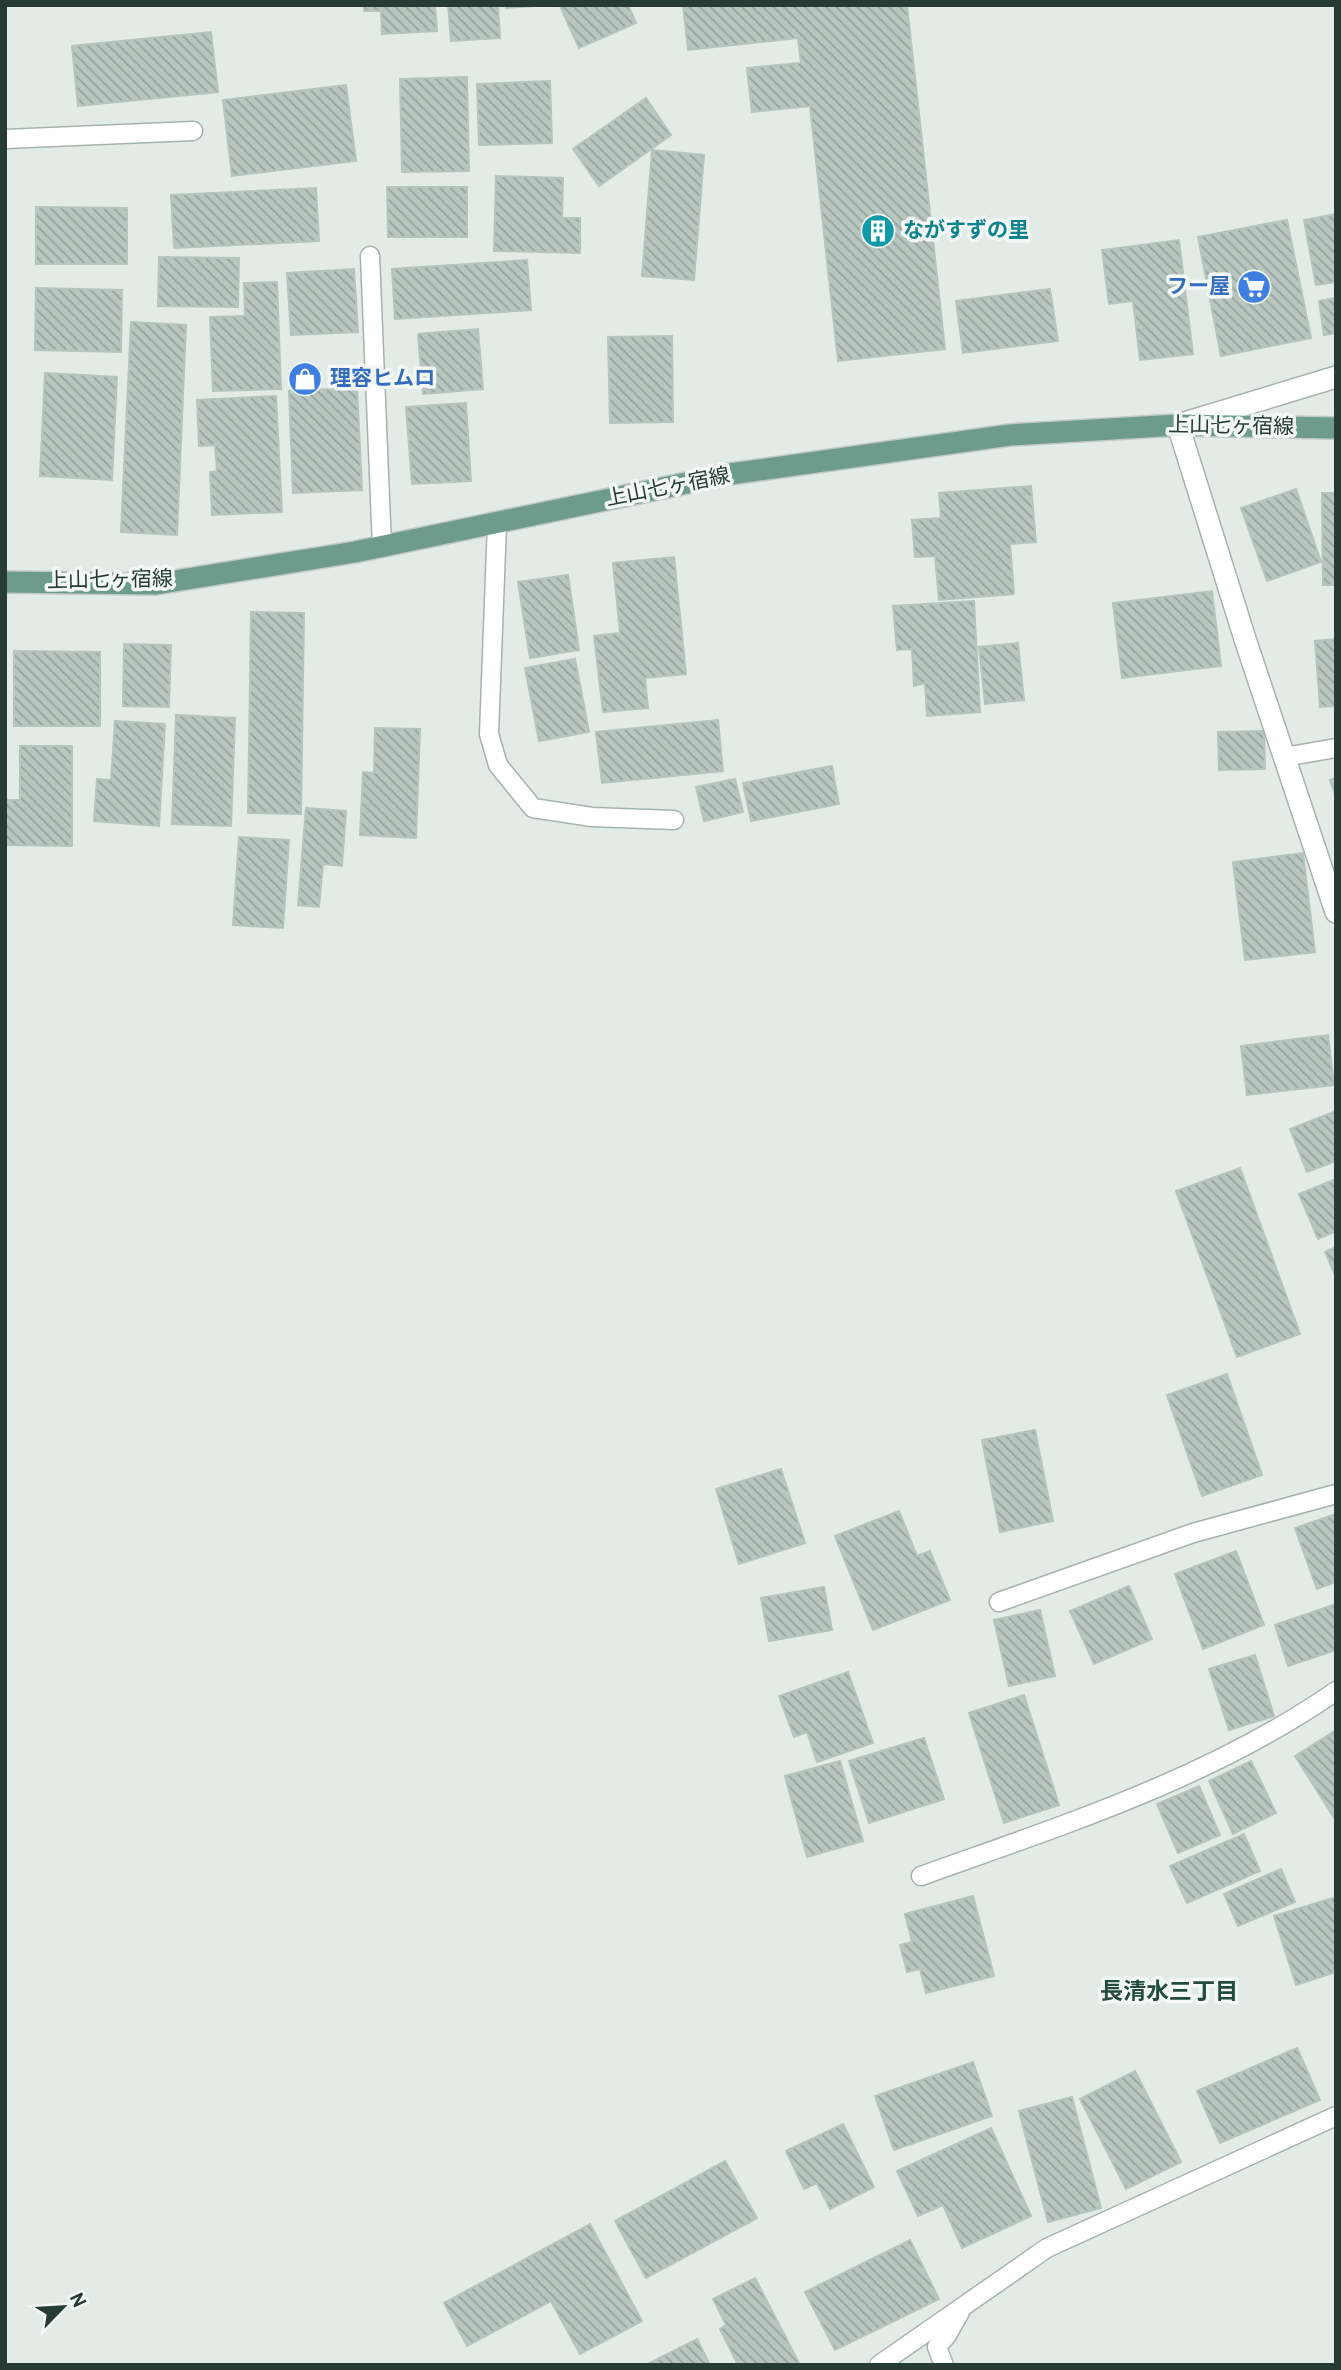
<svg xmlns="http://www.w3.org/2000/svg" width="1341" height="2370" viewBox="0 0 1341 2370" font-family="Overpass,'Noto Sans JP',sans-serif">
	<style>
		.building { fill: url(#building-back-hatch); stroke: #b6c4be; stroke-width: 2 }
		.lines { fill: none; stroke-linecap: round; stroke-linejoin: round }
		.lane-casing { stroke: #a6b3ad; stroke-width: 21 }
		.street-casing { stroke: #a6b3ad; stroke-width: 24 }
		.primary-casing { stroke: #c2c8c6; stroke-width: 24 }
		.lane { stroke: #fff; stroke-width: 18 }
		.street { stroke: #fff; stroke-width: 21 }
		.primary { stroke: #6d9c8d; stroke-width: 21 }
		.labels { text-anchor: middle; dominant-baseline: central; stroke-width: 7; stroke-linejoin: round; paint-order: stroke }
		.culture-label { font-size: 21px; font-weight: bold; fill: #0d838f; stroke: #f3f8f6; text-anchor: start }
		.shop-label { font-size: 21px; font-weight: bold; fill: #366cbe; stroke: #f3f8f6; text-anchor: end }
		.street-label { font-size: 21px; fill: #253b33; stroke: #f3f8f6 }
		.neighbourhood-label { font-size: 23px; font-weight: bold; fill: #234b3e; stroke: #f3f8f6 }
	</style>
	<defs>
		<pattern id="building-back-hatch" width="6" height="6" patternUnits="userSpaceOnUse" patternTransform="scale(1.75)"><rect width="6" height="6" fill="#b9c6c0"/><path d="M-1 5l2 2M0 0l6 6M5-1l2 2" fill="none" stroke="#96a29d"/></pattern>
	</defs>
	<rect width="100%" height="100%" fill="#e3ebe7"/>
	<path class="building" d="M364,5H435L437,31L382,34L381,11H364Z
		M448,5H498L500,38L451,41Z
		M506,5H551L506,8Z
		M628,5L636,23L579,48L560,6Z
		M683,5H907L945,349L838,361L810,106L752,112L747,68L801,63L798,38L688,50Z
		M211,32L218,92L78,106L72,46Z
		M467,77L469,171L402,172L400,79Z
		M550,81L552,143L479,145L477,84Z
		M346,85L356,161L232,176L223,100Z
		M646,98L671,135L599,186L573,149Z
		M652,150L704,155L694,280L642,276Z
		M496,176L563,178L562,218H580V253L494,251Z
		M387,187H467V237H388Z
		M316,188L319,241L174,248L171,195Z
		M36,207L127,208V264H36Z
		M1336,214V282L1316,285L1304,220Z
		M1287,220L1311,338L1221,356L1198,237Z
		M1179,240L1193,354L1140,360L1133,301L1109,304L1102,250Z
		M159,257L239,258L238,307L158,306Z
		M527,260L531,310L395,319L392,269Z
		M354,269L358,332L291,335L287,273Z
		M277,282L281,389L213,391L210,317L245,316L244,283Z
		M36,288L122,290L121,352L35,350Z
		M1050,289L1058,341L963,353L956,301Z
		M1336,298V333L1324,335L1319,301Z
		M131,322L186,325L177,535L121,532Z
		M478,329L483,389L423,394L418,334Z
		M672,336L673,422L610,423L608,337Z
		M45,373L117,377L112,480L40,476Z
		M357,388L362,490L293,493L289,391Z
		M276,396L282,512L212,515L210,472L217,471L215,445L199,446L197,400Z
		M466,403L471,481L412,484L406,407Z
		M1031,486L1036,542L1010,544L1014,594L939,600L935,556L915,557L912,520L941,518L939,493Z
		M1296,489L1321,562L1267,581L1241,508Z
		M1322,493H1336V585H1323Z
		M674,557L686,674L645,678L648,708L603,712L594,636L620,633L613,563Z
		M568,575L579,650L530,658L518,582Z
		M1212,591L1221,666L1122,678L1113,603Z
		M974,601L980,712L927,716L925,683L914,686L912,649L897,650L893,606Z
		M251,612L304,613L301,814L248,813Z
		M1336,639V706L1320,707L1315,641Z
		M1018,643L1024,700L985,704L979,647Z
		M124,644L171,645L169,707L123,706Z
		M14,651L100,652V726H14Z
		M575,659L589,732L539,741L525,668Z
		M176,715L235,718L231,826L172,824Z
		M718,720L723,771L602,783L596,732Z
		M115,721L165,724L159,826L94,821L97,779L111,780Z
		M375,728L420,729L416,838L360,835L363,772L374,773Z
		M1264,731L1265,769L1219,770L1218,732Z
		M20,746H72V846L5,845V800H20Z
		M832,766L839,804L751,821L743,783Z
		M1336,778V797L1330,780Z
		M735,779L743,812L704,821L696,787Z
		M306,808L346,811L342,866L323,864L319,907L298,905Z
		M239,837L289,840L283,928L233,925Z
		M1303,853L1315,952L1245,960L1233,862Z
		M1328,1035L1334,1085L1247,1095L1241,1046Z
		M1336,1111V1161L1307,1172L1290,1129Z
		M1240,1168L1300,1334L1237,1357L1176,1191Z
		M1336,1179V1231L1318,1239L1299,1194Z
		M1336,1247V1277L1325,1252Z
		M1227,1374L1262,1475L1202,1496L1167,1395Z
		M1035,1430L1053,1521L1000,1532L982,1440Z
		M781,1469L805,1543L739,1564L716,1489Z
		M899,1511L917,1556L930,1551L950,1600L873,1630L835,1536Z
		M1336,1514V1582L1317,1589L1295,1528Z
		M1236,1551L1264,1625L1203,1649L1175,1574Z
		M1129,1586L1152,1639L1094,1664L1070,1611Z
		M824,1587L832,1630L769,1641L761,1598Z
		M1336,1604V1650L1288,1666L1275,1625Z
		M1040,1610L1055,1676L1009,1686L994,1620Z
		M1255,1655L1274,1716L1229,1730L1209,1669Z
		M848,1672L873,1743L817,1762L807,1732L794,1737L779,1696Z
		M1024,1695L1059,1805L1004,1823L969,1713Z
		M1336,1730V1821L1295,1756Z
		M924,1738L944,1799L869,1823L849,1761Z
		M840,1761L863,1841L807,1857L785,1776Z
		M1251,1761L1276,1813L1233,1834L1209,1781Z
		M1199,1786L1220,1835L1178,1853L1157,1804Z
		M1244,1834L1260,1871L1187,1903L1170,1866Z
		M1281,1869L1295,1902L1238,1926L1224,1894Z
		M973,1896L994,1976L926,1993L920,1969L907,1972L900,1945L912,1942L905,1914Z
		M1336,1897V1972L1296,1985L1274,1916Z
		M1297,2048L1320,2100L1220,2143L1197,2091Z
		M973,2062L992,2116L894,2150L875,2096Z
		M1135,2071L1181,2162L1126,2189L1080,2099Z
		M1072,2097L1101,2208L1048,2222L1019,2111Z
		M843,2124L874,2187L830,2209L817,2183L804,2189L786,2151Z
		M991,2128L1031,2216L962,2248L943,2205L918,2216L897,2171Z
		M725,2161L757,2218L646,2278L615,2221Z
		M590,2224L642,2321L580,2354L551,2301L467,2346L444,2303Z
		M910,2240L939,2299L835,2350L805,2292Z
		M755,2278L800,2365H738L720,2329L726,2325L713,2299Z
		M697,2339L710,2365H646Z"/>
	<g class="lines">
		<g class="lane-casing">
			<path id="lane" d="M5,139L193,131
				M370,256L382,547
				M497,523L489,734L498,765L533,808L592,817L674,820
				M1284,757L1336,748
				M999,1602L1193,1533L1336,1494
				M921,1876C1063,1825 1211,1778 1336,1691
				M879,2365L1047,2248L1336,2116
				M944,2365L937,2347L947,2335L960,2312"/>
		</g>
		<g class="street-casing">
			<path id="street" d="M1336,377L1178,425L1245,639L1336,912"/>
		</g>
		<g class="primary-casing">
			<path id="primary" d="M5,582L156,584L355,552L730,474L1010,435L1178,425L1336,428"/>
		</g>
		<use href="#lane" class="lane"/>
		<use href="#street" class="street"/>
		<use href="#primary" class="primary"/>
	</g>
	<defs>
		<g id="building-disc" transform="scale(1.75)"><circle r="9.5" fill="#0f9aa8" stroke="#f3f8f6"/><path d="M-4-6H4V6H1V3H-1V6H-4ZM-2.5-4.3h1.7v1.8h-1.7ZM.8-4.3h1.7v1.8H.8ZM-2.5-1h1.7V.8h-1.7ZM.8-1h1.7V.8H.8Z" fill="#fff"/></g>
		<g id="supermarket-disc" transform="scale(1.75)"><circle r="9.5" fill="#3f7fe0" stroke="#f3f8f6"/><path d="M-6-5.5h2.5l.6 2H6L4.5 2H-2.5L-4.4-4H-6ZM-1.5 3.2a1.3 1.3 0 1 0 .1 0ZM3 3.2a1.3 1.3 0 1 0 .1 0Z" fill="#fff"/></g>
		<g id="shop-disc" transform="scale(1.75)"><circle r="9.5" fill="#3f7fe0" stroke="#f3f8f6"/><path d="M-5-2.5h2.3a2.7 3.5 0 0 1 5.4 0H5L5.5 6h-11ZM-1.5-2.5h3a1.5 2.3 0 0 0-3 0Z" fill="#fff"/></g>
	</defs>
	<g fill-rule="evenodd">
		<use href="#building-disc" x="878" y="231"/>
		<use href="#supermarket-disc" x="1254" y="287"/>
		<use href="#shop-disc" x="305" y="379"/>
	</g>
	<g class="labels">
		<g class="culture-label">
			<text x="903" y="231">ながすずの里</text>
		</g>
		<g class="shop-label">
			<text x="1230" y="287">フー屋</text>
			<text x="330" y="379" text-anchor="start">理容ヒムロ</text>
		</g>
		<g class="street-label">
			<text transform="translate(1231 427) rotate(1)">上山七ヶ宿線</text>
			<text transform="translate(668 488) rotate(-11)">上山七ヶ宿線</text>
			<text transform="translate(110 581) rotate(-1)">上山七ヶ宿線</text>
		</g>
		<g class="neighbourhood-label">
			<text x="1169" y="1993">長清水三丁目</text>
		</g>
	</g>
	<rect width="1341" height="2370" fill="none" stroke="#253b33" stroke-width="14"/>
	<g transform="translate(63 2307) rotate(65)" stroke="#f3f8f6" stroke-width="5" paint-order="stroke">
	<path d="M0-5L12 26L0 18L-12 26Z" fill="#253b33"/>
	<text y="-10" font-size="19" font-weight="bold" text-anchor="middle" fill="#253b33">N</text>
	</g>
</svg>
